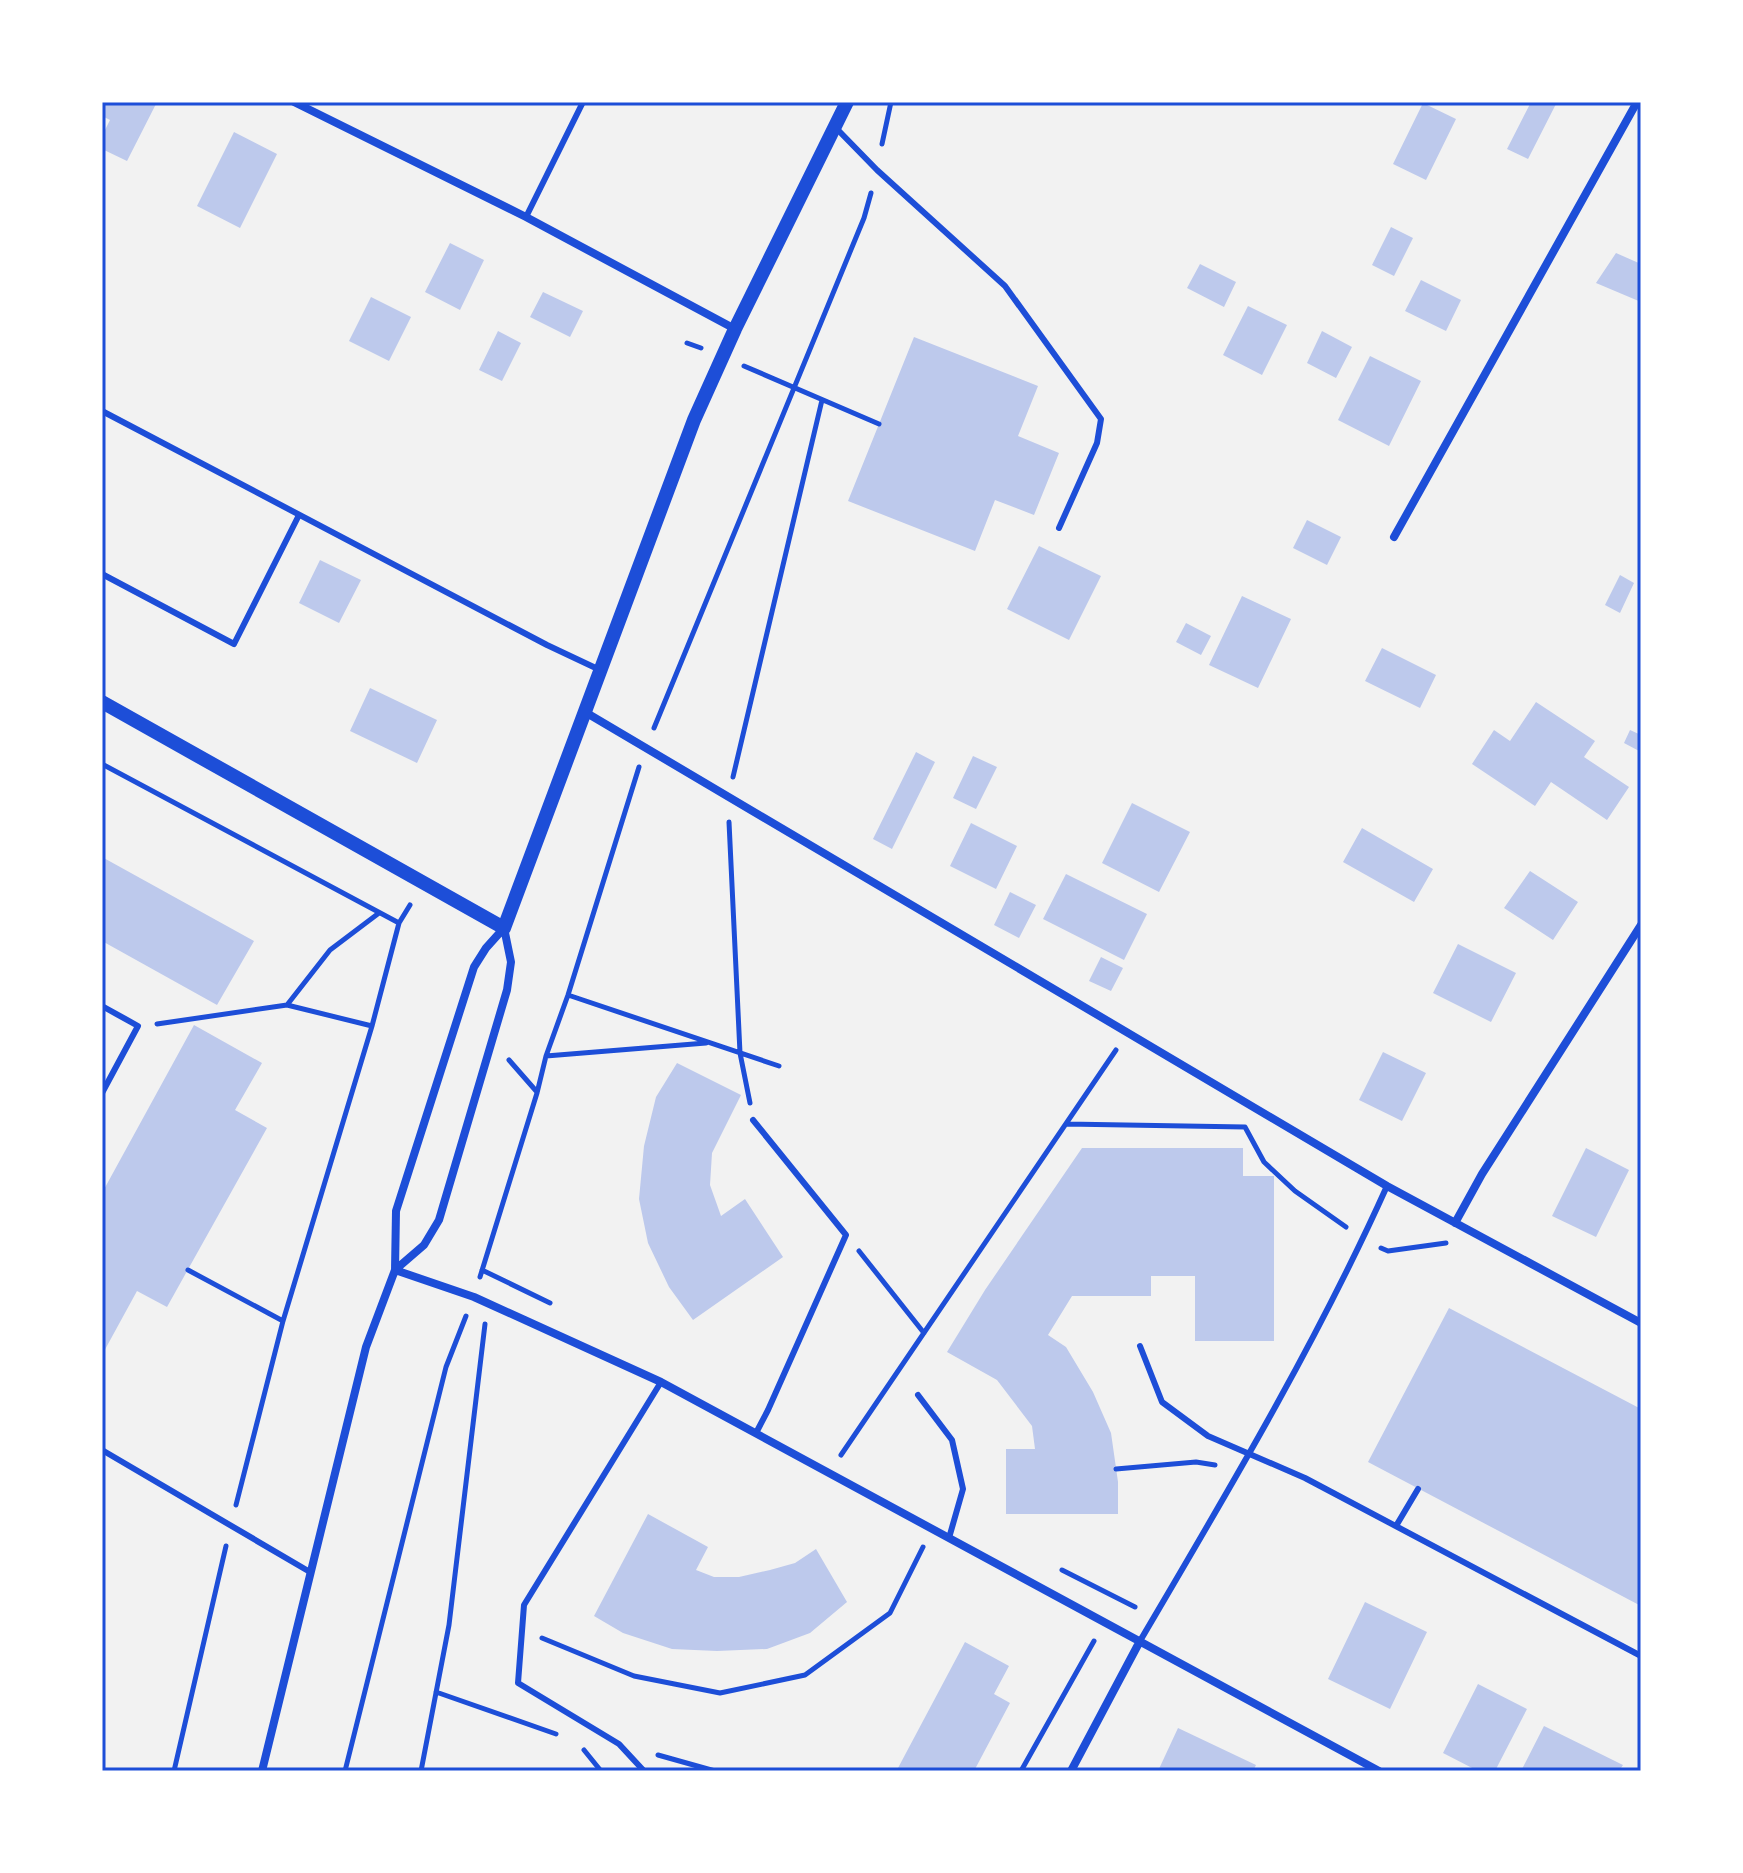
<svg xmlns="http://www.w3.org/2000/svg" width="1743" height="1873" viewBox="0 0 1743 1873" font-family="'PT Sans',sans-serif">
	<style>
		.building { fill: #bdc9ec }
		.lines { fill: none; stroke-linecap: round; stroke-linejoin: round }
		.path { stroke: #1d4ed8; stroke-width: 5 }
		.service { stroke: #1d4ed8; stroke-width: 6 }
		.minor { stroke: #1d4ed8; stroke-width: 8 }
		.tertiary { stroke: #1d4ed8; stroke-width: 14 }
		.neatline { fill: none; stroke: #1d4ed8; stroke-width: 3 }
	</style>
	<rect width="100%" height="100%" fill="#f2f2f2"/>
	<path class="building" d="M102,102H157L127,161L102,149V136L110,120L102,116Z
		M1531,102H1557L1528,159L1507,149Z
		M1423,103L1456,119L1426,180L1393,164Z
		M234,132L277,154L240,228L197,206Z
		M1391,227L1413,238L1394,276L1372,265Z
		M450,243L484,260L460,310L425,292Z
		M1616,253L1641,264V302L1596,283Z
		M1200,264L1236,282L1224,307L1187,288Z
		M1421,280L1461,300L1446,331L1405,311Z
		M543,292L583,311L570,337L530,317Z
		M371,297L411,317L389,361L349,341Z
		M1248,306L1287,325L1262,375L1223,355Z
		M498,331L521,343L502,381L479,370Z
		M1322,331L1352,347L1336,378L1307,363Z
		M914,337L1038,386L1018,436L1059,453L1034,515L995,500L975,551L848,501Z
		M1370,356L1421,381L1389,446L1338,420Z
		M1307,520L1341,537L1327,565L1293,548Z
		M1039,546L1101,576L1069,640L1007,609Z
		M320,560L361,580L339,623L299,603Z
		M1620,575L1634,583L1620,613L1605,605Z
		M1242,596L1291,619L1258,688L1209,665Z
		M1186,623L1211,636L1201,655L1176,642Z
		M1382,648L1436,675L1420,708L1365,681Z
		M370,688L437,720L417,763L350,731Z
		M1536,702L1595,741L1584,757L1629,787L1607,820L1551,782L1535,806L1472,764L1494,730L1510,741Z
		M1630,730L1641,735V752L1624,743Z
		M916,752L935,762L892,849L873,839Z
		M973,756L997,767L976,809L953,798Z
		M1132,803L1190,832L1159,892L1102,863Z
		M971,823L1017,846L996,889L950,866Z
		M1362,828L1433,869L1414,902L1343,862Z
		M102,857L254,941L217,1005L102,941Z
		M1530,871L1578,902L1553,940L1504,908Z
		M1066,874L1147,914L1124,960L1043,919Z
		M1010,892L1036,905L1019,938L994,925Z
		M1458,944L1516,973L1491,1022L1433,993Z
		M1101,957L1123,968L1111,991L1089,981Z
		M194,1025L262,1063L235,1110L267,1128L167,1307L137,1291L102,1355V1193Z
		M1383,1052L1426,1073L1402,1121L1359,1100Z
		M677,1063L741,1095L712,1153L710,1185L721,1216L745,1199L783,1257L693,1320L669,1287L648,1243L639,1199L644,1146L656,1097Z
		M1082,1148H1243V1176H1274V1341H1195V1276H1151V1296H1072L1048,1335L1066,1347L1093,1392L1111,1433L1118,1482V1514H1006V1449H1035L1032,1426L997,1380L947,1352L985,1290Z
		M1586,1148L1629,1170L1596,1237L1552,1216Z
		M1449,1308L1641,1409V1606L1368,1462Z
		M648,1514L708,1547L696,1570L714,1577H739L770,1570L795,1563L816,1549L847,1602L810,1633L767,1649L717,1651L672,1649L623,1633L594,1616Z
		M1365,1602L1427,1632L1390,1709L1328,1679Z
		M965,1642L1009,1666L994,1694L1010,1703L974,1771H903L898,1768Z
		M1478,1684L1527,1709L1495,1771H1478L1443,1753Z
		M1544,1726L1623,1765L1619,1771H1521Z
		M1178,1728L1256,1765L1253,1771H1158Z"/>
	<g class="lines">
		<path class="path" d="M882,144L891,102
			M687,343L701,348
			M744,366L879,424
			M654,728L864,218L871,193
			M102,764L399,923
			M733,777L822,400
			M729,822L740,1053L750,1103
			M568,995L779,1066
			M287,1005L372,1026
			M157,1024L287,1005L330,950L379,913
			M546,1056L706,1043
			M509,1060L537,1092
			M1066,1124L1245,1127L1264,1162L1295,1191L1346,1227
			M1381,1248L1388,1251L1446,1243
			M859,1251L924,1333
			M188,1270L283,1321
			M482,1270L550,1303
			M480,1277L537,1093L546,1056L568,995L639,767
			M841,1455L1116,1050
			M1116,1469L1196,1462L1215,1465
			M236,1505L283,1321L372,1026L399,923L410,905
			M1062,1570L1135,1607
			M542,1638L634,1676L720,1693L805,1675L890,1613L923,1547
			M436,1692L556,1734
			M584,1750L601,1771
			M658,1755L715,1771
			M174,1771L226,1546
			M345,1771L446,1367L466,1316
			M421,1771L449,1625L485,1324
			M1021,1771L1094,1641"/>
		<path class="service" d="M837,129L877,170L1005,286L1101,419L1097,443L1059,528
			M526,217L583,102
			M102,411L547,645L600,670
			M102,574L234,644L299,515
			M102,1006L138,1026L102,1093
			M753,1120L846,1235L768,1410L756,1433
			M1140,1346L1162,1402L1208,1436L1305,1478L1641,1656
			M918,1395L952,1440L963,1489L949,1538
			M102,1450L310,1572
			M1396,1526L1418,1489
			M1140,1641C1227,1493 1316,1344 1387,1186
			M644,1771L619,1744L518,1683L524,1605L661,1382"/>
		<path class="minor" d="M294,102L526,217L735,329
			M1394,537L1637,102
			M585,712L1387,1186L1641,1323
			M1455,1223L1482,1174L1641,925
			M395,1270L474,1297L661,1382L1379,1771
			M395,1270L424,1245L439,1220L507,990L511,962L504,928
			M262,1771L366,1347L395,1270L396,1211L474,967L486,948L504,928
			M1071,1771L1140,1641"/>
		<path class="tertiary" d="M102,702L504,928L694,420L735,329L847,102"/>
	</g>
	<rect width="1743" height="1873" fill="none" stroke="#ffffff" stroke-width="208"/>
	<rect x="104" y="104" width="1535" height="1665" class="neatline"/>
</svg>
